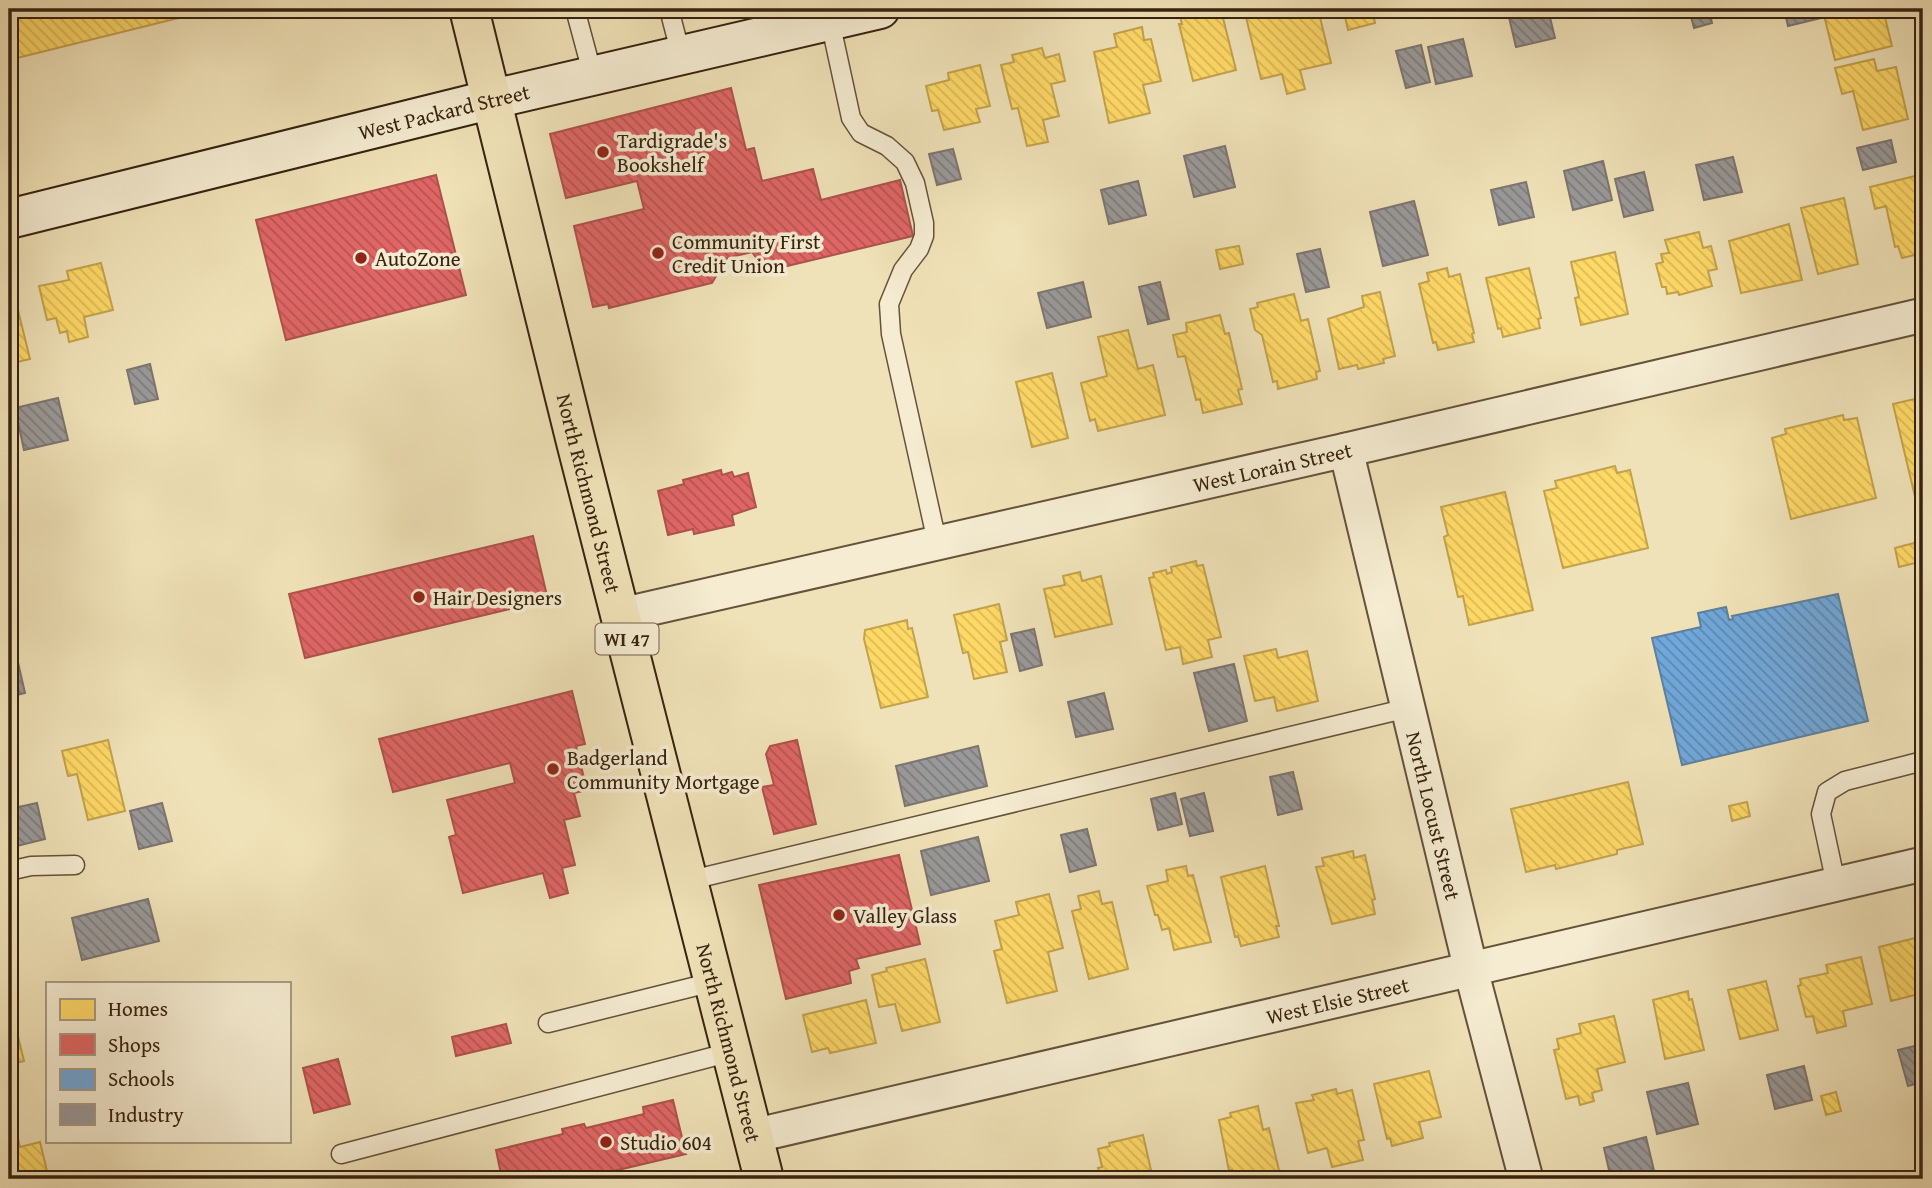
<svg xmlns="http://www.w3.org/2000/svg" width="1932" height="1188" viewBox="0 0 1932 1188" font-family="'Gentium Book Plus',serif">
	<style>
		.homes { fill: url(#homes-back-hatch); stroke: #c3a24c; stroke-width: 2 }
		.shops { fill: url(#shops-back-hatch); stroke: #ad524c; stroke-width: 2 }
		.schools { fill: url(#schools-back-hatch); stroke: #5e809e; stroke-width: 2 }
		.industry { fill: url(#industry-back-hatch); stroke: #7c7570; stroke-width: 2 }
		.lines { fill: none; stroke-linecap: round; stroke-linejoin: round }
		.lane-casing { stroke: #655239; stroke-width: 21 }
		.street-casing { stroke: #655239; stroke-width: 37 }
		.secondary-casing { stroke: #37220f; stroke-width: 42 }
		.primary-casing { stroke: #37220f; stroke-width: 42 }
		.lane { stroke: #f5ecd1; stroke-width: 18 }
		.street { stroke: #f5ecd1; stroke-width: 33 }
		.secondary { stroke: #f5ecd1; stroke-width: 38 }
		.primary { stroke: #f0e2b8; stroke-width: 38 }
		.poi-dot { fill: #8f2418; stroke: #f5ecd1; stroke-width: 2.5 }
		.labels { text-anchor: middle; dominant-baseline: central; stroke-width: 7; stroke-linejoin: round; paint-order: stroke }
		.shield { fill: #f5ecd1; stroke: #705f49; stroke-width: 2 }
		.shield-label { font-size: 19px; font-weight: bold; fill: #37220f }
		.street-label { font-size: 21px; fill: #37220f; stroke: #f5ecd1 }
		.poi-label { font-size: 21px; fill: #37220f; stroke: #f5ecd1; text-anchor: start }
	</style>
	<defs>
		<pattern id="homes-back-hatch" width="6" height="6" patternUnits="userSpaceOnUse" patternTransform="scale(1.75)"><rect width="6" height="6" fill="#ffd966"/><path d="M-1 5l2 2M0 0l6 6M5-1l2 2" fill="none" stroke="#dbba57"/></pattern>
		<pattern id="shops-back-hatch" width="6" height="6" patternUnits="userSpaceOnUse" patternTransform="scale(1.75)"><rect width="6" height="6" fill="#e06666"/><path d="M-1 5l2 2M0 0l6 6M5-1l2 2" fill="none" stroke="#b65452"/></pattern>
		<pattern id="schools-back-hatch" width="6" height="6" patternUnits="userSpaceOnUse" patternTransform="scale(1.75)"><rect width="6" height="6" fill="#6fa8dc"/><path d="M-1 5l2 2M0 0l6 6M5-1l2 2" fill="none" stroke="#5c88b1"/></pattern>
		<pattern id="industry-back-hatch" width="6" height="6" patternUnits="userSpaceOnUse" patternTransform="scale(1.75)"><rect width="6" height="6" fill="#999"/><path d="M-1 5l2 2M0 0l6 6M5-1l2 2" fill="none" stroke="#7e7c7b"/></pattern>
	</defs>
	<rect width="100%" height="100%" fill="#f0e2b8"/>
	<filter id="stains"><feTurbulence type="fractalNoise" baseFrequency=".00286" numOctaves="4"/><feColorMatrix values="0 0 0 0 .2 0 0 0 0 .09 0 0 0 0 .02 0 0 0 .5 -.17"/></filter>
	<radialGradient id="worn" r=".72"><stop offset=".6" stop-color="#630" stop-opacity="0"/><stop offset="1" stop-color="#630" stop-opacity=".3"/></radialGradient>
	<path class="homes" d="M9,9H215L9,60Z
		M1207,9H1219L1220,15L1222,14L1236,70L1193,81L1179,24H1182L1180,16Z
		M1244,9H1318L1331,63L1300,70L1305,89L1287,94L1282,74L1261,79Z
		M1331,9H1372L1375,23L1348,30L1344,12L1333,15Z
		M1436,9H1473L1438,17Z
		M1831,9H1883L1892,46L1835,60L1823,11Z
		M1142,27L1144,40L1151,39L1161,81L1143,85L1150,113L1109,123L1094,52L1117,47L1114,34Z
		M1042,48L1045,58L1059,54L1065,81L1051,84L1059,116L1043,120L1048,142L1027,146L1018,108L1012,109L1001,65L1014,62L1012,55Z
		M1874,59L1877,71L1896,67L1908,119L1863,130L1853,91L1842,94L1835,68Z
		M980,65L990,106L976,109L980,122L944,130L938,110L932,111L926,86L949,80L948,73Z
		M1915,176L1919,192L1923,191V253L1902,258L1898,246L1895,247L1886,206L1875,209L1870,187Z
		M1844,198L1858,264L1818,274L1801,208Z
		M1789,224L1802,280L1741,293L1729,241Z
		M1699,232L1703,248L1711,246L1717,269L1708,271L1712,286L1679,295L1678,292L1667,294L1666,287H1662L1656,264L1663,262L1661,254L1669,253L1665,240Z
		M1239,246L1243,264L1220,269L1216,250Z
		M1615,252L1628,314L1581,325L1575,298L1579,297L1571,262Z
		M101,263L113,310L84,317L88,337L69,342L67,331L60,333L56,318L47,320L39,286L69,280L67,271Z
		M1447,268L1449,277L1460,274L1474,333L1472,334L1474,342L1438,350L1436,342L1433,343L1419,284L1429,281L1427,273Z
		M1529,268L1541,318L1538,319L1540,328L1503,337L1501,328L1498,329L1486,278Z
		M1380,292L1395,356L1383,359L1384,363L1358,369L1357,365L1339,369L1328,319L1364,307L1362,296Z
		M1294,294L1301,321L1308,319L1320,371L1316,372L1317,379L1278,389L1277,381L1273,382L1262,335L1255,330L1250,309L1258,307L1257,303Z
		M16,302L30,359L13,363L15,371L9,372V304Z
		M1220,315L1225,334L1229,333L1242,389L1238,390L1242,404L1203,413L1200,399L1196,400L1185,356L1178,357L1173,335L1187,332L1186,323Z
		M1128,330L1138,369L1153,365L1165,415L1098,431L1095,419L1090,421L1081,383L1107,376L1098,337Z
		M1052,373L1068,438L1032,447L1016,382Z
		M1923,397V522H1921L1893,404Z
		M1843,415L1844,420L1857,418L1876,498L1791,519L1772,438L1786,434L1785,429Z
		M1615,466L1617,473L1630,470L1648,548L1563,568L1544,491L1557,488L1555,481Z
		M1505,492L1533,610L1469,625L1463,596L1458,597L1444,537L1448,535L1441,507Z
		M1914,543L1919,562L1899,567L1895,548Z
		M1196,561L1197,566L1203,565L1221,637L1208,640L1212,657L1183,664L1180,647L1166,650L1149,578L1154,577L1153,573L1166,570L1167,574L1172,572L1171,567Z
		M1080,572L1082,581L1101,576L1112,624L1055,637L1044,589L1065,585L1063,576Z
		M999,604L1007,640L1000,642L1007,672L974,679L968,652L963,653L954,615Z
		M907,620L908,629L912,628L928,697L881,708L864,639L865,630Z
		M1276,649L1278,658L1307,651L1318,701L1277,711L1274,697L1255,701L1244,656Z
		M108,740L125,811L88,820L77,774L68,776L62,751Z
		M1628,782L1643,844L1617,850V854L1556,869L1555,865L1526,872L1511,809Z
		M1747,802L1750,816L1732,821L1729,806Z
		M1353,851L1354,858L1365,855L1375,899L1372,900L1375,914L1332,924L1316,867L1324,866L1322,858Z
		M1186,866L1188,876L1193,875L1211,942L1174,950L1169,928L1162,930L1158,915H1155L1147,886L1168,881L1166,870Z
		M1265,866L1279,926H1276L1279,937L1241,946L1238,936L1235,937L1221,877Z
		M1099,891L1102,904L1112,902L1128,969L1089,979L1072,911L1081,909L1078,896Z
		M1049,894L1063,948L1048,952L1057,991L1007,1003L994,951L1002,949L995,921L1019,915L1016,902Z
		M1923,936V1009L1919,994L1891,1001L1879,947Z
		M1861,957L1872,1004L1843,1011L1846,1026L1817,1033L1813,1016L1806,1017L1798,986L1801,985L1800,979L1828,973L1826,965Z
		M925,959L940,1022L902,1031L895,1004L879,1007L872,975L887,971L886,968Z
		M1766,981L1778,1030L1740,1039L1728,990Z
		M1688,991L1689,1000L1692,999L1704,1050L1665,1059L1653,1000Z
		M866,1000L876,1043L830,1053L828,1048L812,1052L803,1015Z
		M1614,1016L1625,1062L1597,1069L1602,1090L1592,1093L1594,1101L1580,1105L1578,1096L1566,1099L1554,1050L1559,1049L1557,1039L1581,1033L1579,1024Z
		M14,1020L24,1061L9,1065V1022Z
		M1429,1071L1441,1117L1419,1122L1423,1138L1392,1146L1390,1138L1387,1139L1374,1084Z
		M1336,1089L1337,1094L1352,1090L1364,1140L1358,1141L1363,1160L1332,1167L1327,1148L1308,1153L1296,1103L1314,1100L1312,1095Z
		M1836,1092L1841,1111L1826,1115L1821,1096Z
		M1258,1106L1263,1130L1269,1128L1281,1179H1234L1232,1170L1229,1171L1219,1120L1231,1117L1230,1113Z
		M9,1109H11L20,1147L40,1142L47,1171L9,1179Z
		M1143,1135L1153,1179H1101L1098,1168L1102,1167L1098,1149L1110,1146L1109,1143Z"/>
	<path class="shops" d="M731,88L746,150L754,148L762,181L813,169L821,200L900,180L913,236L766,271L752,252L727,258L712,283L609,308L608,304L593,307L574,226L644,209L637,181L566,198L550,134Z
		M436,175L466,295L286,340L256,220Z
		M721,470L722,475L732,472L734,477L748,473L756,507L732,515L734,525L694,534L693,529L668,535L658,491L684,484L683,480Z
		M533,536L548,600L305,658L289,594Z
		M572,691L585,744L576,746L587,790L574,793L580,816L564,820L575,865L562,868L568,893L550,898L543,873L463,893L449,837L456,835L447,800L515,783L510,763L393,792L379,739Z
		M797,740L816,824L774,834L762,787L774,785L766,754L770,746Z
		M899,855L920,944L856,959L859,968L849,971L851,983L786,999L759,885Z
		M506,1024L511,1043L456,1056L452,1037Z
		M338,1059L350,1104L314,1113L303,1068Z
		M673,1100L686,1154L580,1179H502L496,1150L563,1134L562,1129L584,1124L586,1128L644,1114L643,1107Z"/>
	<path class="schools" d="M1838,594L1868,721L1682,765L1652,638L1701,627L1698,613L1726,607L1729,620L1733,619L1732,616Z"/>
	<path class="industry" d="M1507,9H1548L1555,38L1516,47Z
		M1689,9H1709L1712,23L1694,28Z
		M1784,9H1818L1821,18L1788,26Z
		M1463,39L1472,76L1436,84L1428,47Z
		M1421,45L1430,82L1406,88L1396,51Z
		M1891,140L1896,162L1863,170L1857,148Z
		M1225,146L1235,187L1194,197L1184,156Z
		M953,149L961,179L937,185L929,154Z
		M1733,157L1742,192L1704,200L1696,165Z
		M1603,161L1612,200L1573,210L1564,171Z
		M1644,172L1653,210L1624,217L1615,179Z
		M1138,181L1146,215L1109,224L1101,190Z
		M1526,182L1534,217L1499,225L1491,190Z
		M1414,201L1428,255L1383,266L1370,212Z
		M1320,249L1329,287L1306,292L1297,254Z
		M1083,282L1091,317L1047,328L1038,293Z
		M1160,282L1169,319L1148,324L1139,287Z
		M150,364L158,399L135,404L127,370Z
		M58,398L68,440L24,450L15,408Z
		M1034,629L1042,665L1020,671L1011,634Z
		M17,658L25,693L9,697V660Z
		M1234,664L1247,721L1209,731L1194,673Z
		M1104,693L1113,729L1076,737L1068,702Z
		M978,746L987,786L905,806L896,766Z
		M1293,772L1302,809L1278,815L1270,777Z
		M1175,793L1182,824L1158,830L1151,799Z
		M1204,793L1213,831L1190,836L1181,799Z
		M37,803L45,839L9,848V809Z
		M162,803L172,841L139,849L130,811Z
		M1087,829L1096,865L1070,872L1061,835Z
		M978,837L989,881L931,895L921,851Z
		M148,899L159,941L82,960L72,918Z
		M1923,1044V1082L1908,1086L1898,1050Z
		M1804,1066L1812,1100L1775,1109L1767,1075Z
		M1688,1083L1698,1124L1657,1134L1647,1092Z
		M1646,1137L1656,1179H1611L1604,1148Z"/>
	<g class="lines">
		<g class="lane-casing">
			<path id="lane" d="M575,9L593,76
				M669,9L681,55
				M770,9L776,33
				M830,21L851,118L861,133L887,146L905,162L915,183L924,223V236L919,249L903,270L889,304L891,334L937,542
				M9,871L31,866L75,865
				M687,881L1408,708
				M1836,884L1821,814L1827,792L1845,781L1923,761
				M548,1023L713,982
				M341,1154L731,1052"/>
		</g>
		<g class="street-casing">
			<g id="street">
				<path id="s1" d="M1346,450L1471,970L1526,1179"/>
				<path id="s2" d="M621,615L1346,450L1923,315"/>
				<path id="s3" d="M753,1136L1923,864"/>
			</g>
		</g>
		<g class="secondary-casing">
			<g id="secondary">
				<path id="s4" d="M9,219L493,99L880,9"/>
			</g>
		</g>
		<g class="primary-casing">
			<g id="primary">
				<path id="s5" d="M469,9L576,442L764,1179"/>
			</g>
		</g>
		<use href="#lane" class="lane"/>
		<use href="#street" class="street"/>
		<use href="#secondary" class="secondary"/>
		<use href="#primary" class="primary"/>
	</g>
	<g class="poi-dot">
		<circle cx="603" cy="152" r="7"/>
		<circle cx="658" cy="253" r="7"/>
		<circle cx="361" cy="258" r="7"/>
		<circle cx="419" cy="597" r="7"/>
		<circle cx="553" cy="769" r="7"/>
		<circle cx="839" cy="915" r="7"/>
		<circle cx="606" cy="1142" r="7"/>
	</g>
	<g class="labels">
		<rect class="shield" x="595.5" y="623.5" width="63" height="31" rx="5"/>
		<g class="shield-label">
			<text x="627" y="639">WI 47</text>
		</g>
		<g class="street-label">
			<text stroke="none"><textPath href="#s4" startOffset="448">West Packard Street</textPath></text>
			<text stroke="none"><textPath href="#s2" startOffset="668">West Lorain Street</textPath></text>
			<text stroke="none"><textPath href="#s5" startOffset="499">North Richmond Street</textPath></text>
			<text stroke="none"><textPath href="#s1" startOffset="376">North Locust Street</textPath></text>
			<text stroke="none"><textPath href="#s3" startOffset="600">West Elsie Street</textPath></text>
			<text stroke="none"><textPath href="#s5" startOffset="1066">North Richmond Street</textPath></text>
		</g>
		<g class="poi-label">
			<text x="617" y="140">Tardigrade's<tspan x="617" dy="24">Bookshelf</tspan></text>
			<text x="672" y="241">Community First<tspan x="672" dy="24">Credit Union</tspan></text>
			<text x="375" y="258">AutoZone</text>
			<text x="433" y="597">Hair Designers</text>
			<text x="567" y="757">Badgerland<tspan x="567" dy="24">Community Mortgage</tspan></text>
			<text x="853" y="915">Valley Glass</text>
			<text x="620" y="1142">Studio 604</text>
		</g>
	</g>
	<rect width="1932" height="1188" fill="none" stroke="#f0e2b8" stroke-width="35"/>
	<rect x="10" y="10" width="1911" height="1167" fill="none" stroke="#37220f" stroke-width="3.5"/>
	<rect x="18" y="18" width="1897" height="1153" fill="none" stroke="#37220f" stroke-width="2"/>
	<rect x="46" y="982" width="245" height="161" fill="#f5ecd1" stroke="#a99b83" stroke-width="2"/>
	<rect x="60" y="999" width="35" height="21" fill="#ffd966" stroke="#a99b83" stroke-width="2"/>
	<text x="108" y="1016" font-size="21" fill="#37220f">Homes</text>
	<rect x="60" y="1034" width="35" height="21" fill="#e06666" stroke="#a99b83" stroke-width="2"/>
	<text x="108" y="1052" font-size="21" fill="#37220f">Shops</text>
	<rect x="60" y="1069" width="35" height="21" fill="#6fa8dc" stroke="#a99b83" stroke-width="2"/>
	<text x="108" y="1086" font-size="21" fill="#37220f">Schools</text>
	<rect x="60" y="1104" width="35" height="21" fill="#999999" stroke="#a99b83" stroke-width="2"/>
	<text x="108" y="1122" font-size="21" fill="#37220f">Industry</text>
	<rect width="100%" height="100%" filter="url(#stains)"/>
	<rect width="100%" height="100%" fill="url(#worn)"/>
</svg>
